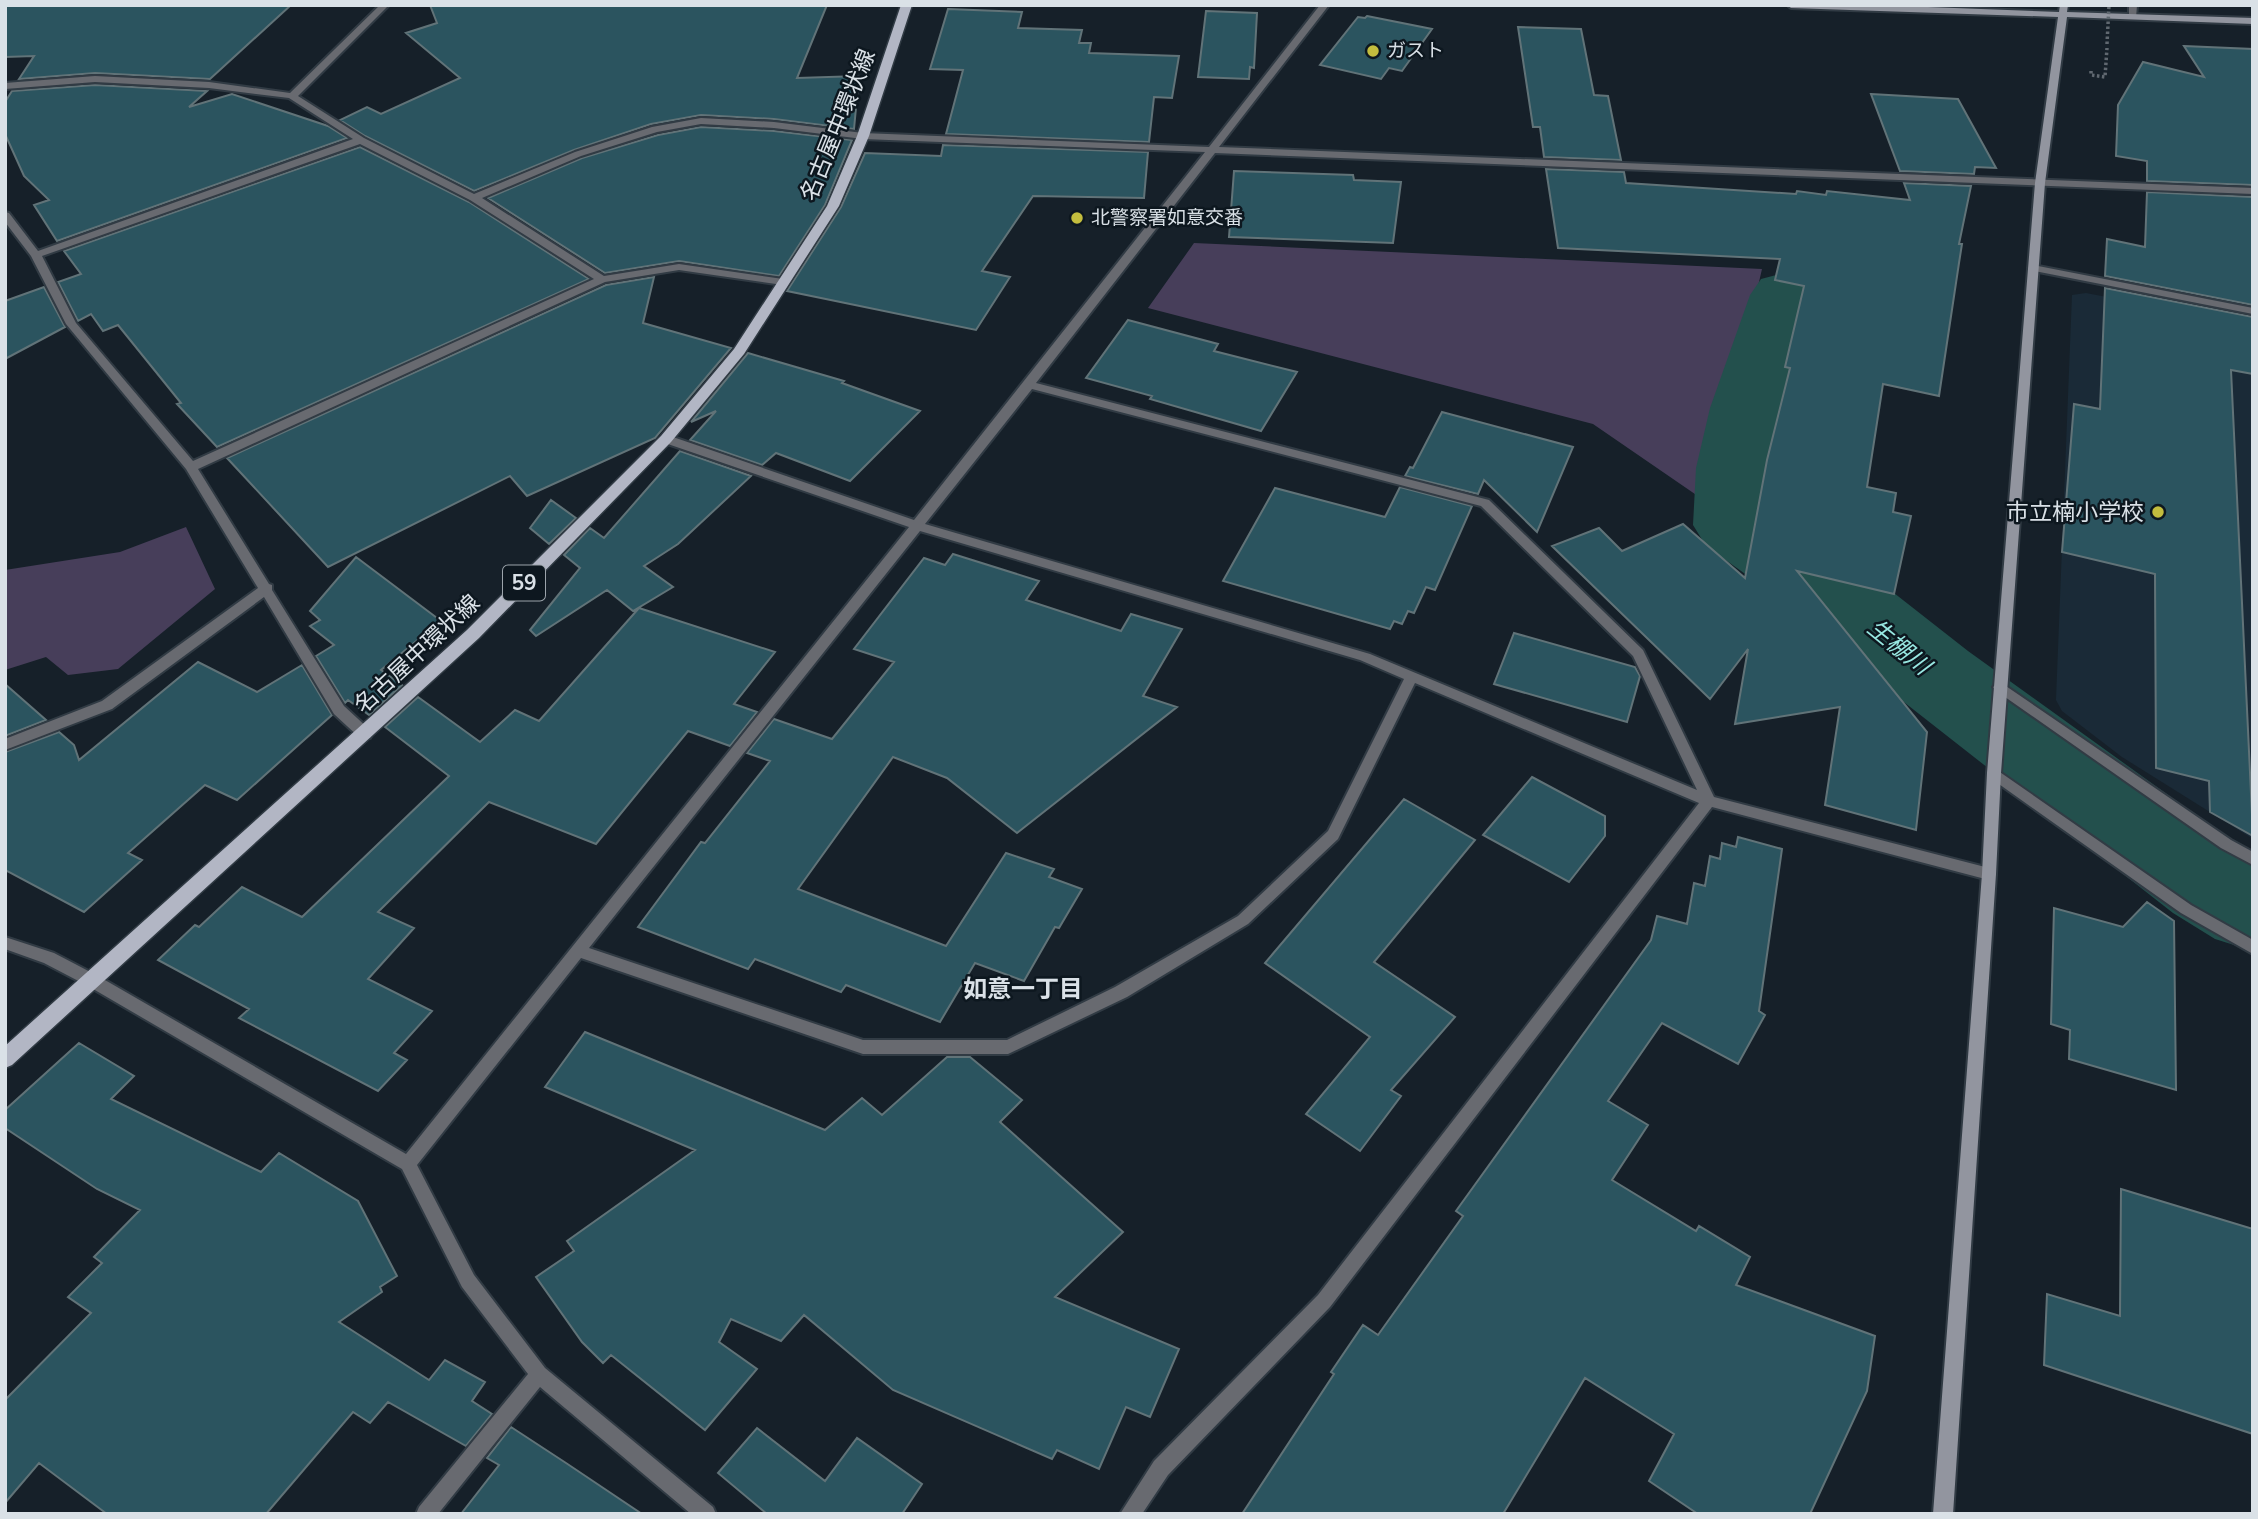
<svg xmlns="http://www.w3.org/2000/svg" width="2258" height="1519" viewBox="0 0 2258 1519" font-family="'Nunito Sans','Noto Sans JP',sans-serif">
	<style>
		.built { fill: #1a2a37 }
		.green { fill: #473e5a }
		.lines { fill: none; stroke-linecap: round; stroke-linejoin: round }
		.river { fill: #23504d; fill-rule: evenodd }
		.building { fill: #2b545f; stroke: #617378; stroke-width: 2 }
		.street-casing { stroke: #313b44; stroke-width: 4 }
		.secondary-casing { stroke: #313b44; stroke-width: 4 }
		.primary-casing { stroke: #313b44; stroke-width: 3 }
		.path { stroke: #606870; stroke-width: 3.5; stroke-dasharray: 2.5 2.5; stroke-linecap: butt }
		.street { fill: #686a70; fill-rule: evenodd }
		.secondary { fill: #92959f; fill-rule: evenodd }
		.primary { fill: #b2b6c4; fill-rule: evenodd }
		.path-bridge { stroke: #606870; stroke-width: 3.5; stroke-dasharray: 2.5 2.5; stroke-linecap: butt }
		.poi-dot { fill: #c3bd3e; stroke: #0d171f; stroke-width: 2.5 }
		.labels { text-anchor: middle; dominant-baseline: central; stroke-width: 5; stroke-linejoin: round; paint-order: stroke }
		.far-poi-label { font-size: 19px; fill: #dae1e7; stroke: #0d171f; text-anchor: start }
		.shield { fill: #0d171f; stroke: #9ca4ab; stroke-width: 2 }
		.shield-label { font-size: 21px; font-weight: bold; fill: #dae1e7 }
		.street-label { font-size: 23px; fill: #dae1e7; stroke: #0d171f }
		.poi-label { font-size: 23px; fill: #dae1e7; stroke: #0d171f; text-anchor: end }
		.water-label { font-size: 24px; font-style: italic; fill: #98e8e2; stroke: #0d171f }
		.neighbourhood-label { font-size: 24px; font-weight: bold; fill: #dae1e7; stroke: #0d171f }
	</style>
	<rect width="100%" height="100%" fill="#162029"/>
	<path class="built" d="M2086,293L2253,325V839L2122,757L2062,711L2056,700L2072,295Z"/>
	<path class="green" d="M1194,243L1762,269L1708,503L1593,424L1148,308Z
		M186,527L215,589L118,669L68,675L46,657L5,670V570L120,552Z"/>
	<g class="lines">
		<path class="river" d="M1788,272L1815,279L1826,295C1804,365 1777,438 1781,512L1857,564L1968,651L2253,856V951L2215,939L2173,913L1900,699L1793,608L1706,546L1693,525L1696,468L1710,408L1750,295L1761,279Z"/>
	</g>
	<path class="building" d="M5,5H291L210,79L95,73L19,79L34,56L5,57Z
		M430,5H827L797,78L859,76L854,129L774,119L701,115L651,124L574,150L474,191L365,136L340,120L367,107L381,114L460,78L406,33L437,23Z
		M948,9L1022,12L1018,28L1082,30L1079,43H1091L1089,53L1179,56L1172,98L1154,97L1149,142L946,134L963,70L930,69Z
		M1206,11L1257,13L1254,68L1250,67L1249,79L1198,77Z
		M1367,16L1432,29L1402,71L1389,68L1381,79L1320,65L1358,17L1365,18Z
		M1518,27L1581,29L1594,95L1608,96L1621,160L1544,157L1540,127H1533Z
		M2184,46L2253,49V185L2147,181V161L2116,156L2118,105L2143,62L2204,77Z
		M95,85L207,91L189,107L232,94L328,126L347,138L57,241L34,205L49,200L24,176L5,134V102L12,91Z
		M1871,94L1958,99L1996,168L1975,167L1974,174L1900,171Z
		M701,127L774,131L852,140L825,205L779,276L679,261L605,273L488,198L582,158L658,135Z
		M943,145L1148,152L1144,198L1033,196L982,271L1010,277L976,330L787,291L841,207L865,153L941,156Z
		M360,147L469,202L589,279L217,447L177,404L181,403L118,325L103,331L91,314L78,321L58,282L81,274L64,251Z
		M1546,169L1624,172L1626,183L1796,194L1797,191L1826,195L1827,191L1910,200L1904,183L1971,186L1959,244H1962L1959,263L1939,396L1883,384L1867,487L1896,493L1893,512L1911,516L1894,594L1797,571L1927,732L1916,830L1825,805L1840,707L1735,724L1748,649L1710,699L1552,546L1599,528L1622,551L1683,524L1745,578L1767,460L1790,368L1785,367L1804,286L1775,280L1780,259L1558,248Z
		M1234,171L1353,175L1354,180L1401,182L1393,243L1229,237Z
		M2147,192L2253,197V305L2105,276L2107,239L2145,247Z
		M654,277L643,323L731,348L655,438L527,496L510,476L328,567L227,458L606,285Z
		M44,287L65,327L5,359V301Z
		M2105,288L2253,317V374L2231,370L2253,836L2210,812L2209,781L2156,768L2155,574L2062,552L2074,404L2100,409Z
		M1128,320L1218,344L1214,351L1297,372L1261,431L1150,399L1152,396L1086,378Z
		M748,353L844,381L842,383L920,411L850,481L776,453L762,465L690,440L716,411L691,422Z
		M1442,412L1573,447L1537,532L1484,480L1478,494L1405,476L1410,467L1413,468Z
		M680,451L751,476L678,544L644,566L673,587L633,611L607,590L536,636L530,630L580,568L564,555L590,528L604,538Z
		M1400,487L1472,506L1435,590L1426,587L1414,613L1408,611L1402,624L1394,621L1390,629L1223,581L1275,488L1385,517Z
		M551,500L576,518L549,544L530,528Z
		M953,554L1039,581L1026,600L1121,631L1131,614L1182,629L1143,696L1177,707L1017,833L947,778L893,757L798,889L946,946L1006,853L1054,869L1049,877L1082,889L1059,928L1055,927L1024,981L975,963L940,1022L846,985L841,992L755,959L748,969L638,927L701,842L705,843L770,761L747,753L774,719L832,739L894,662L854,649L924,558L945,565Z
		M356,557L441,621L381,670L402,685L369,715L348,700L345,703L316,656L334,645L310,626L320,620L310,611Z
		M639,608L775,652L734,704L757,712L730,746L688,731L596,844L489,802L378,912L414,928L368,979L432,1011L394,1053L407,1060L378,1091L239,1018L249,1009L158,960L195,925L199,927L242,887L302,917L449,776L385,727L418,697L480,742L515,710L539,721Z
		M1514,633L1635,667L1640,676L1627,722L1494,684Z
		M198,662L257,692L302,665L332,715L237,800L205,785L128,853L142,860L84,912L5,870V752L59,732L74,745L79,760Z
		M5,684L46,720L5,736Z
		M1532,777L1605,816V836L1569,882L1483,835Z
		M1404,799L1475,840L1374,962L1455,1017L1391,1090L1401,1096L1360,1151L1306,1114L1370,1037L1265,963Z
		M1738,837L1782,849L1759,1011L1765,1015L1738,1064L1662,1023L1608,1101L1648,1125L1612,1180L1696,1231L1699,1226L1750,1257L1736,1285L1875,1336L1867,1391L1810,1514H1698L1649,1481L1674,1434L1585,1378L1503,1514H1242L1334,1374L1331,1372L1363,1325L1378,1335L1463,1216L1456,1211L1651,940L1657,916L1687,924L1694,883L1705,886L1710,856L1720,859L1722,843L1736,847Z
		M2147,902L2174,921L2176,1090L2069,1059L2070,1030L2051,1024L2054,908L2123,927Z
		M585,1032L825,1130L862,1098L882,1115L947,1057H970L1022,1100L1000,1122L1123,1232L1055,1297L1179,1349L1150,1417L1126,1407L1099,1469L1057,1450L1052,1459L893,1390L804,1315L781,1341L731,1319L719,1342L757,1369L705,1430L611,1355L603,1363L582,1342L536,1277L574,1251L567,1241L695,1150L545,1087Z
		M79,1043L134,1076L111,1099L261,1172L279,1153L358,1201L397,1276L380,1287L382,1292L339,1322L429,1380L445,1360L485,1382L472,1401L492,1414L466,1446L388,1402L370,1423L353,1412L266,1514H107L39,1463L5,1503V1400L91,1313L68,1297L102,1263L94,1257L140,1210L97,1189L5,1128V1110Z
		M2121,1189L2253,1229V1434L2044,1365L2047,1294L2120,1316Z
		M511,1427L566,1463L642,1514H461L499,1465L487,1458Z
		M757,1428L825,1481L857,1438L922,1484L902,1514H767L718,1473Z"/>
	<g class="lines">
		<g class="street-casing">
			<path id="street" d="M380,5H389L298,96L364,138L474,194L575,152L652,127L701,118L774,122L863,133L1209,147L1320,5H1329L1219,147L2253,188V194L1215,153L1036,383L1489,500L1643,650L1714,797L1989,868L1994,870L1996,874L1994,878L1989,880L1712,807L1330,1307L1168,1475L1142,1514H1120L1154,1461L1318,1295L1699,803L1415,683L1338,839L1248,924L1127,997L1008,1054H863L581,958L417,1165L474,1275L545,1368L713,1507L716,1514H691L540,1387L438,1514H416L419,1507L528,1374L462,1287L402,1169L88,986L44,963L5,949V937L54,953L98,976L406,1154L909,527L662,442V436H670L914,520L1205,152L863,139L774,128L701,124L657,132L581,156L482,198L604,276L679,264L783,279L788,282L783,285L679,270L605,282L198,469L269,584L272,585V590L344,706L370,730L372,734L370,738H360L334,714L264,597L112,709L5,750V739L102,701L258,588L186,469L66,324L31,256L5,222V212L9,213L38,251L353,139L289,98L209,88L95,82L5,89V83L95,76L209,82L290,93ZM360,144L470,200L594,279L193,461L76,323L42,256ZM1032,389L1481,506L1633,656L1697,790L1370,654L925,524ZM920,531L1360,660L1404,679L1328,831L1238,916L1115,987L1007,1040H863L589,948Z
				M2129,5H2137L2136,18L2129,16Z
				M2033,265L2253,308V314L2029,270L2028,268Z
				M2000,682L2231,840L2253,852V865L2221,848L1995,690L1993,687Z
				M1994,768L2191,905L2253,940V954L2181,913L1989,777L1987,773L1989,769Z"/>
		</g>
		<g class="secondary-casing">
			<path id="secondary" d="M1787,5H1875L2059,12L2060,5H2068L2067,12L2253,18V24L2067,17L2045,183L2001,773L1996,874L1953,1514H1933L1982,874L1987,773L2035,183L2058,17L1791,8Z"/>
		</g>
		<g class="primary-casing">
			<path id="primary" d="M901,5H912L869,136L839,206L744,354L671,442L479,638L12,1065L5,1068V1046L467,630L661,436L734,349L827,206L857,136Z"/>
		</g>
		<path class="path" d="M2091,71V75L2105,77L2107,48"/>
		<use href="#street" class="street"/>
		<use href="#secondary" class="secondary"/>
		<use href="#primary" class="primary"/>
		<path class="path-bridge" d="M2107,44L2109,5"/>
	</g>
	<g class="poi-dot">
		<circle cx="1373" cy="51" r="7"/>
		<circle cx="1077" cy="218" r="7"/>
		<circle cx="2158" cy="512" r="7"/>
	</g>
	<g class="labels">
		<g class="far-poi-label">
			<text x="1387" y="51">ガスト</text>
			<text x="1091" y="218">北警察署如意交番</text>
		</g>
		<rect class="shield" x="503" y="565.5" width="42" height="35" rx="5"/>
		<g class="shield-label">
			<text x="524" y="583">59</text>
		</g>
		<g class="street-label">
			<text transform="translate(838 125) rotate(-68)">名古屋中環状線</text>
			<text transform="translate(417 654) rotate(-43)">名古屋中環状線</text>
		</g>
		<g class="poi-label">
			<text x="2144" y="512">市立楠小学校</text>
		</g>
		<g class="water-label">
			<text transform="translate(1899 647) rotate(39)">生棚川</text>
		</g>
		<g class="neighbourhood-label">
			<text x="1023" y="989">如意一丁目</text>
		</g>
	</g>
	<rect width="2258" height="1519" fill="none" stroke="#dae1e7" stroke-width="14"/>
</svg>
